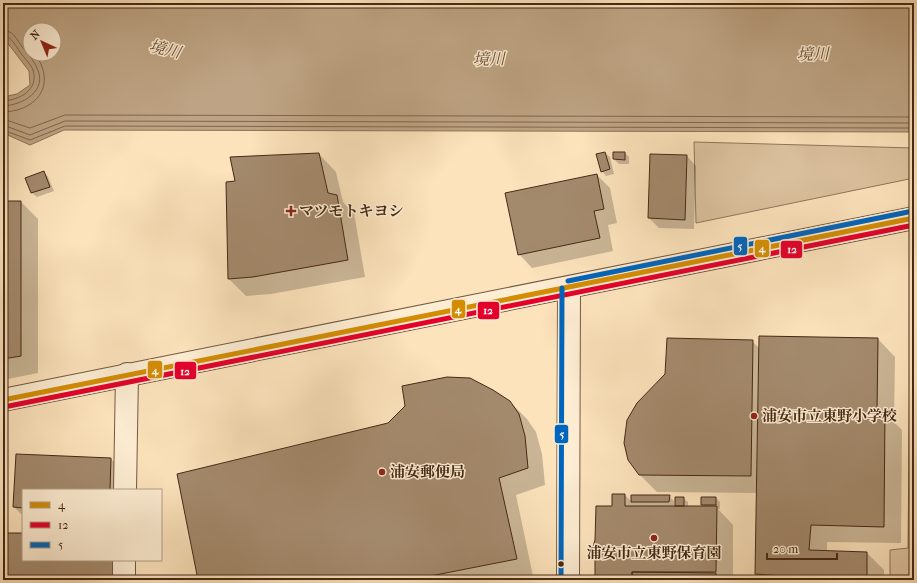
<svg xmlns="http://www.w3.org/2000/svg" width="917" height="583" viewBox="0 0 917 583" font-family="'IM FELL French Canon','Noto Serif JP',serif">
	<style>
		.green { fill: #ddc3a0; stroke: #91765c }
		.water { fill: #bea484; stroke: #8e7358; fill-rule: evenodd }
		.shadow { fill: #0003 }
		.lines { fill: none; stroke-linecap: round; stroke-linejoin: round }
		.shore { stroke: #82664e; stroke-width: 1 }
		.building { fill: #a48a6d; stroke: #452917 }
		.minor-casing { stroke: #735840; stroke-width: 24 }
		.tertiary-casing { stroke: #735840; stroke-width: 24 }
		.minor { stroke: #fdedd3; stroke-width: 22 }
		.tertiary { stroke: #fdedd3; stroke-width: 22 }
		.bus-1-casing { stroke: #fdedd3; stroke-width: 8 }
		.bus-2-casing { stroke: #fdedd3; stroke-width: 8 }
		.bus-3-casing { stroke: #fdedd3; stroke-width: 8 }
		.bus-1 { stroke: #d38d05; stroke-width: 5 }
		.bus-2 { stroke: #e4002b; stroke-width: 5 }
		.bus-3 { stroke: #0065bd; stroke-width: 5 }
		.poi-dot { fill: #8f2418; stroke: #fdedd3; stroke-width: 1.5 }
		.bus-dot { fill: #452917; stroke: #fdedd3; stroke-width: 1.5 }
		.labels { text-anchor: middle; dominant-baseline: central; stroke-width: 3; stroke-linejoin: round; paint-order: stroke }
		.poi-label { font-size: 15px; font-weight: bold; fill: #452917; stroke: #fdedd3; text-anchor: start }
		.water-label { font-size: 16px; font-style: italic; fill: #694e38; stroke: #fdedd3 }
		.line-badge { stroke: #fdedd3; stroke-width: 1.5 }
		.badge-label { font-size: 11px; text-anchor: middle; font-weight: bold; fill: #fff }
	</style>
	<rect width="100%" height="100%" fill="#fce3bc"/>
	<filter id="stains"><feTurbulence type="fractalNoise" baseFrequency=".005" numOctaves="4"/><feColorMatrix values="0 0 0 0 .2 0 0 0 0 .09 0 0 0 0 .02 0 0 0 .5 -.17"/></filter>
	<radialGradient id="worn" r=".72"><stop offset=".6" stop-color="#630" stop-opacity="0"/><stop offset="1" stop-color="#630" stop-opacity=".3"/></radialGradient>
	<path class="green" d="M694,142L914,148V178L696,223Z
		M910,345H914V580H890V550L908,548Z"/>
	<path class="water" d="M3,3H914V132L64,130L30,145L3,133V97L17,94L30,85L29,71L3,37ZM30,30H54V54H30Z"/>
	<path class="shadow" d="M605,153L610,157L614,174L606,176L602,171Z
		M625,153L629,157V164H619L614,159Z
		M319,154L336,172L343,202L354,213L365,277L271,294L246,296L229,279L227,183L236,182Z
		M651,155L687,156L696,166L694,229L659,228L649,218Z
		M44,172L48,177L54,191L37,197L32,193L27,178Z
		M597,175L610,188L617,223L608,225L613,251L532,268L519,254Z
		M3,202H21L38,219V373L3,380Z
		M878,339L895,357L894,422L902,430L901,543L827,542V551L867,553L884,570V580H762L756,574L758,493L657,492L640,475L752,341L760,349Z
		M510,402L527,419L536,432L542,454L545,485L516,495L533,576L515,580H199Z
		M17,455L111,459L125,473L124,490H23V516L14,507Z
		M625,495L632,502L669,496L674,501V507H678L683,498L688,502V507H704L702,505L716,498L720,502V509H718L733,525V580H596L613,507Z"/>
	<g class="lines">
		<path class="shore" d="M3,30C13,30 17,40 23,48C27,54 34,60 37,68C48,91 23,105 3,106
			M3,35C11,36 16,46 20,52C24,58 31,64 33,70C39,90 20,100 3,101
			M3,112C38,111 57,84 35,54
			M3,119L30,128L65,115L914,117
			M3,125L30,135L65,121L914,123
			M3,130L30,140L65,126L914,128"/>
	</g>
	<path class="building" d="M605,152L610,169L601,172L596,154Z
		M613,152H625V160L613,159Z
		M319,153L328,193L337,195L348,260L253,277L228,279L226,182L235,181L230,157Z
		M650,154L687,155L685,220L648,218Z
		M44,171L50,187L31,193L25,178Z
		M597,174L604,209L594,211L600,238L518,255L505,193Z
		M3,201H21V356L3,359Z
		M759,336L878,338L877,411H885L884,527L811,525L809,550L867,552V580H783V576L755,574Z
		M667,338L753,340L751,476L639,475L628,460L624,443L627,420L637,403L665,374Z
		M447,377L470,378L493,390L510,401L519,414L525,436L528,468L499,478L517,559L410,580H198L177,474L388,423L405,406L402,386Z
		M16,454L111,458L110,490H23V508L13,507Z
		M612,494H625V506H717L716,572H632V580H595V561L592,550L595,540L596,506H612Z
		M631,495H670L669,502H631Z
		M675,497H684V506H675Z
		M701,497H716V505H701Z
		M3,533H23V560H113V580H3Z
		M632,572L716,573V580H632Z"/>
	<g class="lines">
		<g class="minor-casing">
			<path id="minor" d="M125,490L127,374
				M124,580V560"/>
		</g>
		<g class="tertiary-casing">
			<path id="tertiary" d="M3,400L914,218
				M568,580L569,288"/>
		</g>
		<use href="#minor" class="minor"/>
		<use href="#tertiary" class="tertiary"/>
		<g class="bus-1-casing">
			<path id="bus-1" d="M3,400L914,218"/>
		</g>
		<g class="bus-2-casing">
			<path id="bus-2" d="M4,407L914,225"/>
		</g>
		<g class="bus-3-casing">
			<path id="bus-3" d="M568,281L913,211
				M561,580L562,288"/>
		</g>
		<use href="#bus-1" class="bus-1"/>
		<use href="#bus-2" class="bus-2"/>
		<use href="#bus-3" class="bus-3"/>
	</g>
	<g class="poi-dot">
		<path d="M289 205h4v4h4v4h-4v4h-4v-4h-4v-4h4z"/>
		<circle cx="754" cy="416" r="4"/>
		<circle cx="382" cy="472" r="4"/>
		<circle cx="654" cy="538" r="4"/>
	</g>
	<circle class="bus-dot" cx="561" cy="564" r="3.5"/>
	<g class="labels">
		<g class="poi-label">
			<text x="299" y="211">マツモトキヨシ</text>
			<text x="762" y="416">浦安市立東野小学校</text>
			<text x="390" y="472">浦安郵便局</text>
			<text x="654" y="553" text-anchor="middle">浦安市立東野保育園</text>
		</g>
		<g class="water-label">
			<text transform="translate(165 49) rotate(14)">境川</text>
			<text transform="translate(813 54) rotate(-1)">境川</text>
			<text transform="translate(489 59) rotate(-1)">境川</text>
		</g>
	</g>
	<g class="line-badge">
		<rect x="733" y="236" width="15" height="20" rx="4" fill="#0065bd"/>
		<rect x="754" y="239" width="16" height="19" rx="4" fill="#d38d05"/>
		<rect x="780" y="240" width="23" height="19" rx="4" fill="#e4002b"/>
		<rect x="451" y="299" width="15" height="20" rx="4" fill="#d38d05"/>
		<rect x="477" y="301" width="23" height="19" rx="4" fill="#e4002b"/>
		<rect x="147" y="360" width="16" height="19" rx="4" fill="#d38d05"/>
		<rect x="174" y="361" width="23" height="19" rx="4" fill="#e4002b"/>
		<rect x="554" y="424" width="15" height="20" rx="4" fill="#0065bd"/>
	</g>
	<g class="badge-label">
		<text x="740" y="250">5</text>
		<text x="762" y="252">4</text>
		<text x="792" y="253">12</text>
		<text x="458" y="313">4</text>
		<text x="488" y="314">12</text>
		<text x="155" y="374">4</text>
		<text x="185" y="375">12</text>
		<text x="562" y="438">5</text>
	</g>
	<rect width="917" height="583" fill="none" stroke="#fce3bc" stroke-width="16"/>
	<rect x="4" y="4" width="909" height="575" fill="none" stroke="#452917" stroke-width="2"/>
	<rect x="8" y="8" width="901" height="567" fill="none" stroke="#452917"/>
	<rect x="22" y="489" width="140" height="72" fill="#fdedd3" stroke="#b39f88"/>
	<rect x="30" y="502" width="20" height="6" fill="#d38d05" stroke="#b39f88"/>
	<text x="58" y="509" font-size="12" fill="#452917">4</text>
	<rect x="30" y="522" width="20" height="6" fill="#e4002b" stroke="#b39f88"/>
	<text x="58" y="529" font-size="12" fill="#452917">12</text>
	<rect x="30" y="542" width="20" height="6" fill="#0065bd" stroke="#b39f88"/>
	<text x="58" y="549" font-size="12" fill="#452917">5</text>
	<g transform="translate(42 42) rotate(316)"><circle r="19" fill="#fdedd3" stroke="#b39f88"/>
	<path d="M0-3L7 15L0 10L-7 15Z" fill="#8f2418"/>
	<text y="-6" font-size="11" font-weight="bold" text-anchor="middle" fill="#452917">N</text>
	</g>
	<path d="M767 553v6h70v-6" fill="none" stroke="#452917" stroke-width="2"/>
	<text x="773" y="553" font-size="12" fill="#452917" stroke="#fdedd3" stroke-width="3" paint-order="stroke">20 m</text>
	<rect width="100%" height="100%" filter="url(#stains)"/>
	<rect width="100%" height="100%" fill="url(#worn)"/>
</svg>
